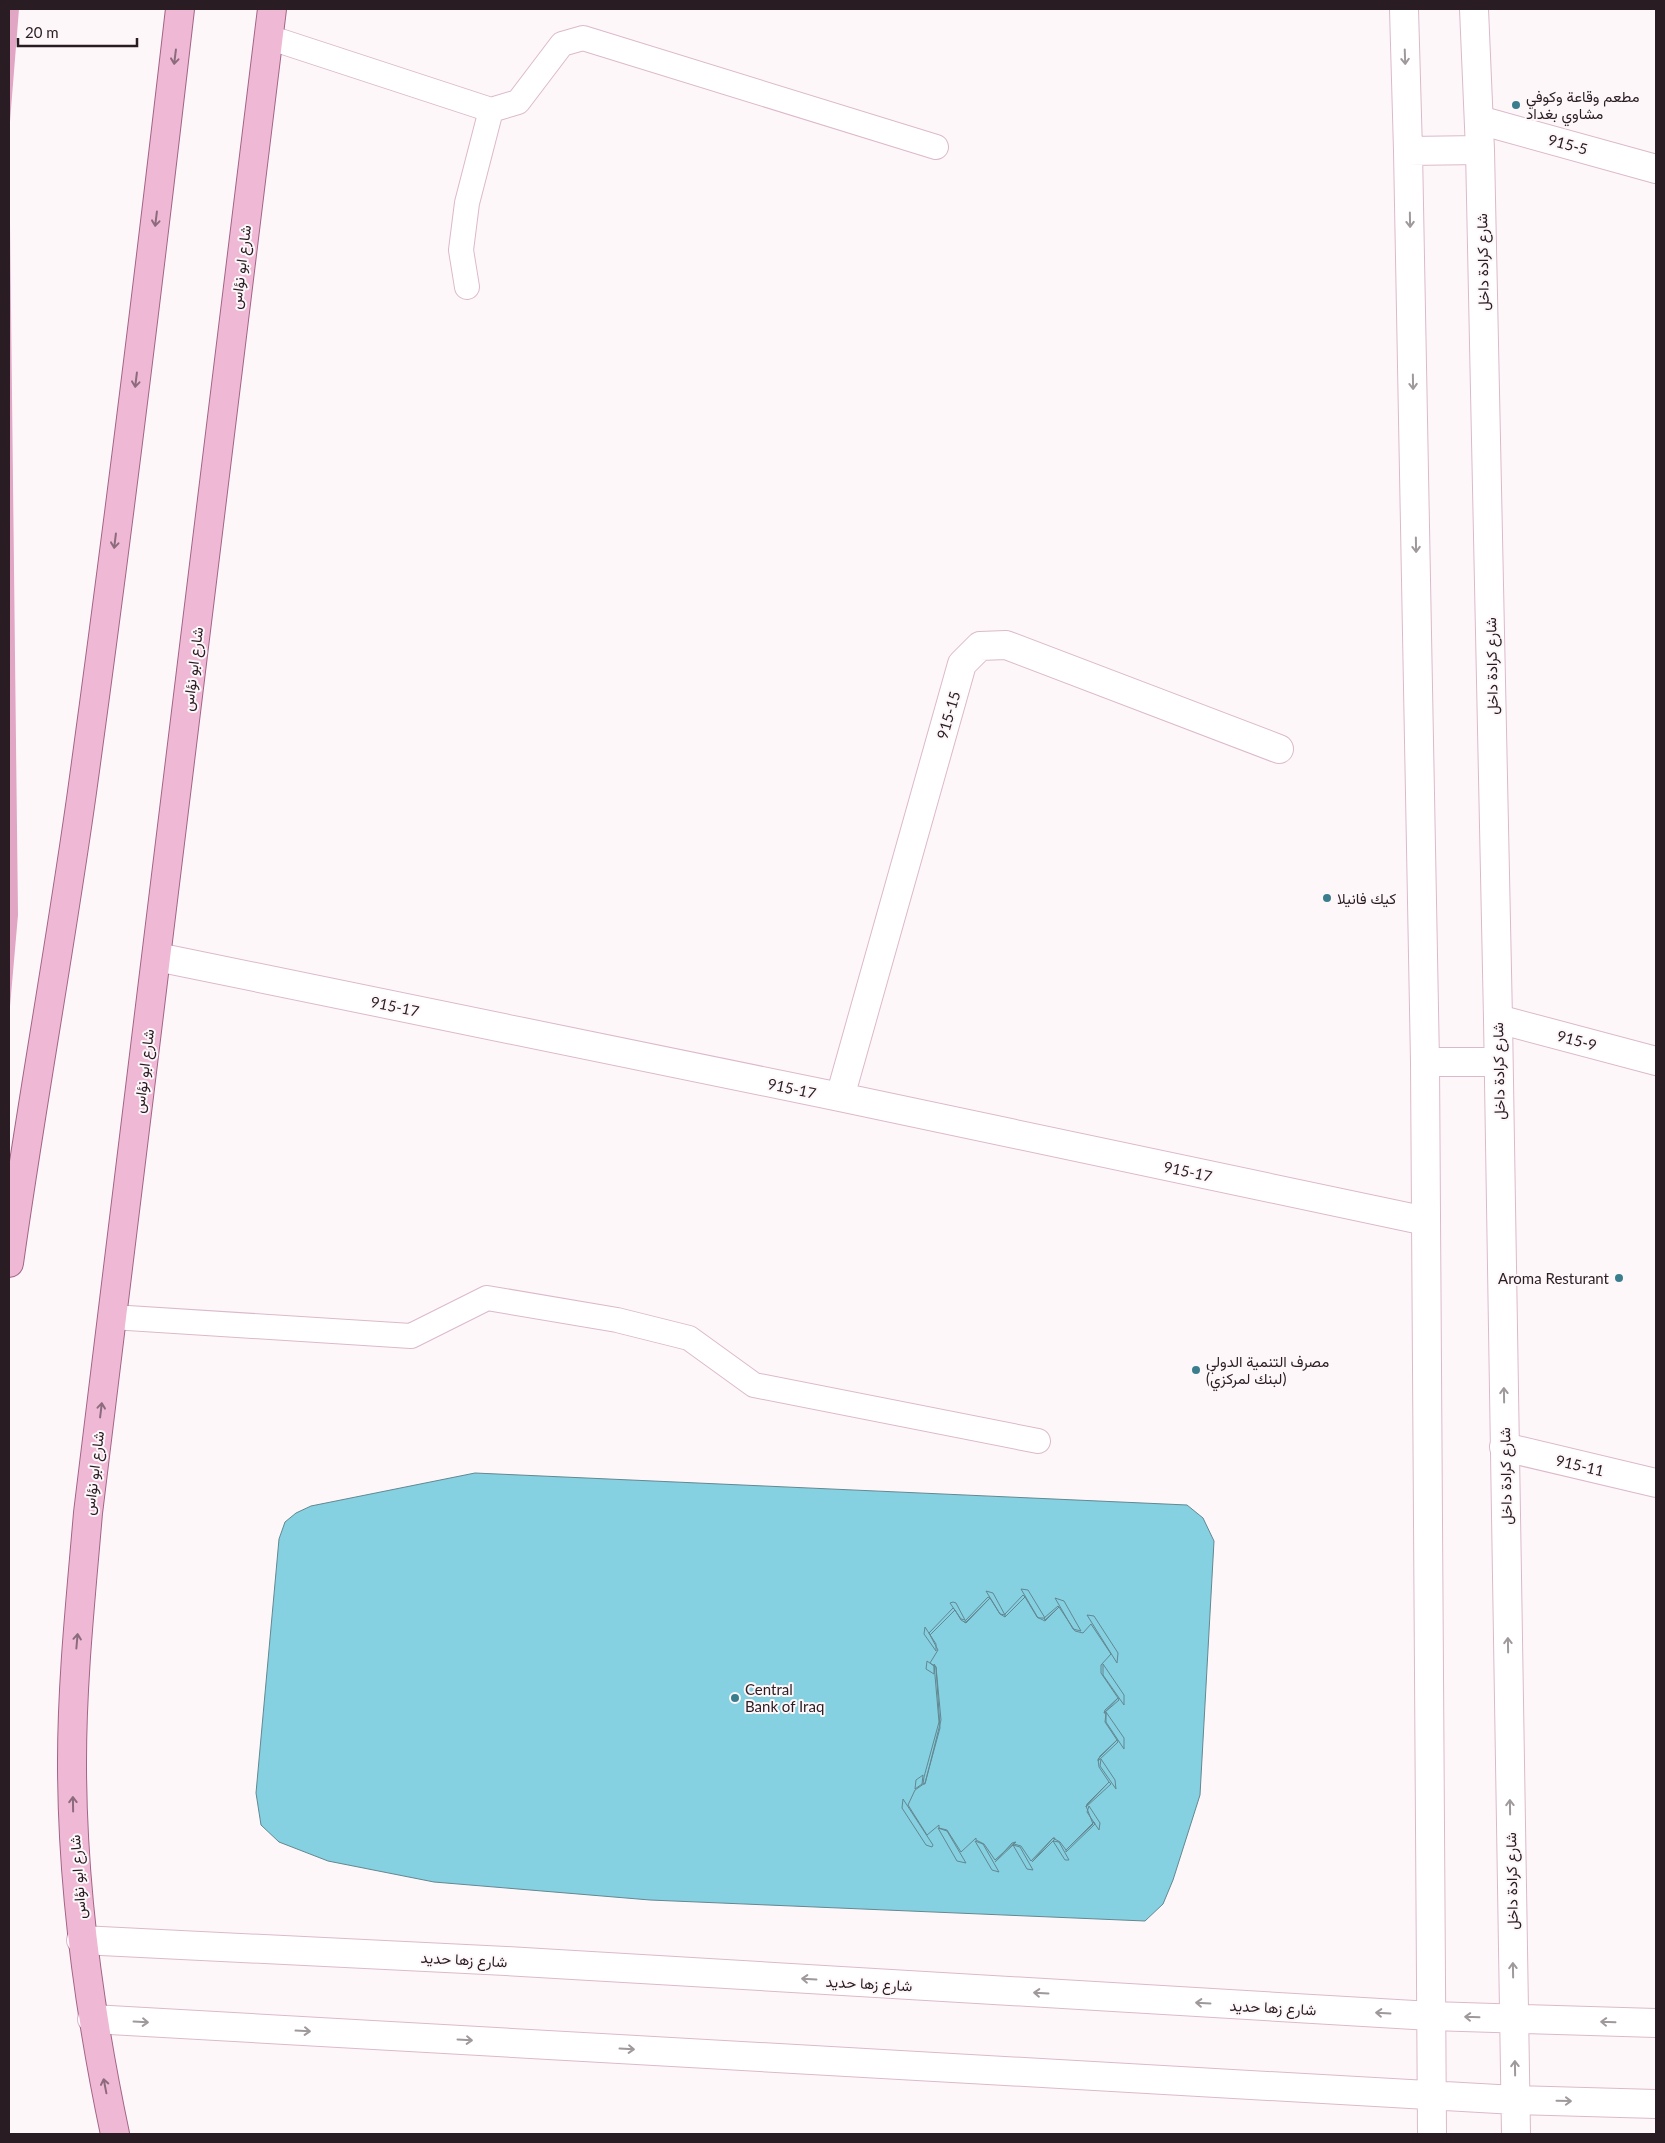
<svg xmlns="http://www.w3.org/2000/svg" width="1665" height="2143" viewBox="0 0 1665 2143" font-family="Lato,Vazirmatn,sans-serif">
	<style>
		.water { fill: #e0a6c3 }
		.building { fill: #85d0e1; stroke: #628891 }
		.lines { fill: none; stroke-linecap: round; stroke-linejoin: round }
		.lane-casing { stroke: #dcb9ca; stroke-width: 26 }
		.street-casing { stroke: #dcb9ca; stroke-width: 30 }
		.secondary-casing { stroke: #dcb9ca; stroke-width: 30 }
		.primary-casing { stroke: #a36485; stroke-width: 30 }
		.lane { stroke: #fff; stroke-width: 24 }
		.street { stroke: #fff; stroke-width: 28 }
		.secondary { stroke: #fff; stroke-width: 28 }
		.primary { stroke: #efb9d6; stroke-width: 28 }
		.oneway { stroke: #8c6b7c }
		.oneway2 { stroke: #9f999c }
		.poi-dot { fill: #3a7e8d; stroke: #fef7fa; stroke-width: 2 }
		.labels { text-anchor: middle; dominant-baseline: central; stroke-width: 4; stroke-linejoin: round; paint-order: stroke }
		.poi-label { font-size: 15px; fill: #291d23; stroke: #fef7fa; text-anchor: start }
		.street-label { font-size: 15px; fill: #291d23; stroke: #fef7fa }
	</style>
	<rect width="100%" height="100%" fill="#fef7fa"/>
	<path class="water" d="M9,9H19L9,134Z
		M9,134L18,915L9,1018Z"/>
	<path class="building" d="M475,1473L1187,1505L1203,1518L1214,1541L1200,1795L1173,1880L1163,1904L1145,1921L650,1900L434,1882L328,1861L279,1842L261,1825L256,1793L279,1539L285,1522L296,1513L311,1506Z
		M1021,1589L1028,1590L1045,1618H1038Z
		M986,1591L993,1593L1005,1615L1000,1614Z
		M1023,1595L1025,1597L1005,1617V1614Z
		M988,1597L990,1598L965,1623V1621Z
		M1025,1597L1037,1617L1045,1621L1059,1607L1075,1631L1083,1633L1091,1624L1111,1654L1101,1665V1673L1118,1698L1104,1713H1106L1105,1722L1117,1740L1098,1759L1099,1767L1109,1782L1086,1806L1093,1824L1066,1850L1060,1842L1053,1838L1031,1861L1021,1846L1014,1844L1015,1842L995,1860L984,1844L976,1840V1838L961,1852L947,1830L939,1828V1825L927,1835L908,1805L915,1790L925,1783L940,1728L936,1667L930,1663L938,1650L930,1635L955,1610L961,1620L966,1623L990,1598L1000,1614L1005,1617Z
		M1055,1598L1064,1601L1081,1631L1073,1629Z
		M953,1602L956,1603L965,1620L961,1619L950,1603Z
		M1058,1606L1059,1607L1045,1620L1044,1618Z
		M953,1608L955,1610L930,1635L929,1633Z
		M1087,1615L1094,1616L1118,1653L1117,1663Z
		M925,1627L936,1644V1651L924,1634Z
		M927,1661L934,1666V1674L926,1669Z
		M934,1664L936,1667L941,1720L925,1784H923L924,1777L939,1722Z
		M1103,1664L1124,1695V1705L1103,1675Z
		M1118,1698L1119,1700L1104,1713L1105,1710Z
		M1106,1712L1124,1738V1749L1106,1722Z
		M1117,1740L1118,1742L1098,1761L1100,1756Z
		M1101,1759L1115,1780L1116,1789L1100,1766Z
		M923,1775L922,1784L915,1789L916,1780Z
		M1109,1782L1111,1784L1086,1807L1087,1804Z
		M903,1799L933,1845L932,1847L926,1845L902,1808Z
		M1089,1806L1100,1823L1099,1830L1087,1812Z
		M1094,1822L1095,1824L1066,1852V1850Z
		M938,1828L947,1831L966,1863L957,1861Z
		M1053,1838H1055L1054,1840L1032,1862Z
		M975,1841L983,1844L999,1872L992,1870Z
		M1053,1841L1059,1842L1069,1860H1065Z
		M1016,1842L1013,1845L995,1862L1012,1843Z
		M1013,1845L1020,1847L1033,1870L1027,1869Z"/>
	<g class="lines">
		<g class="lane-casing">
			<path id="lane" d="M268,37L491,110L518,102L562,44L583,38L936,147
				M467,287L461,250L467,203L491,110
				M112,1317L411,1336L487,1298L617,1320L689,1338L754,1385L1038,1441"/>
		</g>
		<g class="street-casing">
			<path id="street" d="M1479,120L1656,169
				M157,957L840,1097L1426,1221
				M1498,1019L1656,1061
				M840,1097L962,664L980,646L1006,645L1279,749
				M1504,1447L1656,1483"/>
		</g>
		<g class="secondary-casing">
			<path id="secondary" d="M1404,9L1408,151L1425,1062L1432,2134
				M1474,9L1480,150L1498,1019L1516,2134
				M1408,151L1480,150
				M1425,1062H1498
				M81,1940L506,1961L1431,2016L1656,2023
				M92,2019L1515,2100L1656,2104"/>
		</g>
		<g class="primary-casing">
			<path id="primary" d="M9,1263C31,1106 60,949 82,792C118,531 150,270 180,9
				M115,2134C89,2011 72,1888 72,1762C72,1679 81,1596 88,1513L272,9"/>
		</g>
		<use href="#lane" class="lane"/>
		<use href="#street" class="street"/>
		<use href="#secondary" class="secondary"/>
		<use href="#primary" class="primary"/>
	</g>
	<defs><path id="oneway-shaft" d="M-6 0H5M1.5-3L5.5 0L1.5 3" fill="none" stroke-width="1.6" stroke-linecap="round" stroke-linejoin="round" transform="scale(1.25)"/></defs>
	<g class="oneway">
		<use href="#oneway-shaft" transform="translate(175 57) rotate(97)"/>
		<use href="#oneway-shaft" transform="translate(156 219) rotate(97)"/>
		<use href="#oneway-shaft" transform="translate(136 380) rotate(97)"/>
		<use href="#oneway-shaft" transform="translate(115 541) rotate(97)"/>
		<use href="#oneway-shaft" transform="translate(101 1410) rotate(-83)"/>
		<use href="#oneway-shaft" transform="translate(77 1641) rotate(-85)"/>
		<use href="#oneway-shaft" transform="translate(73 1804) rotate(-91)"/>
		<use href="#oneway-shaft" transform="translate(105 2086) rotate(-101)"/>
	</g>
	<g class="oneway2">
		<use href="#oneway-shaft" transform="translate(1405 57) rotate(88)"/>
		<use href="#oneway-shaft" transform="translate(1410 220) rotate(89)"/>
		<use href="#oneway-shaft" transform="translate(1413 382) rotate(89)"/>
		<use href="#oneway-shaft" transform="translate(1416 545) rotate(89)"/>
		<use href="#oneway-shaft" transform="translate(1504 1395) rotate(-91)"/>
		<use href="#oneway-shaft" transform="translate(1508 1645) rotate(-91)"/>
		<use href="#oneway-shaft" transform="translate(1510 1807) rotate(-91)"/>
		<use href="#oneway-shaft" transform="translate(1513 1970) rotate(-91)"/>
		<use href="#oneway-shaft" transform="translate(809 1979) rotate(-177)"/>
		<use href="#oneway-shaft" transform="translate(1041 1993) rotate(-177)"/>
		<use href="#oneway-shaft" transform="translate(1203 2003) rotate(-177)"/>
		<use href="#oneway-shaft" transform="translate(1383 2013) rotate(-177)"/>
		<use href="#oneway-shaft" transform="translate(1472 2017) rotate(-178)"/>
		<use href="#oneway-shaft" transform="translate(141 2022) rotate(3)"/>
		<use href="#oneway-shaft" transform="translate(1608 2022) rotate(-178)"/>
		<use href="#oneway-shaft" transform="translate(303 2031) rotate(3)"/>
		<use href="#oneway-shaft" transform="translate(465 2040) rotate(3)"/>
		<use href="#oneway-shaft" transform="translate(627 2049) rotate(3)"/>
		<use href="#oneway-shaft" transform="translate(1515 2068) rotate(-91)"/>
		<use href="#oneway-shaft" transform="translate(1564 2101) rotate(1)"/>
	</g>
	<g class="poi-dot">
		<circle cx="1516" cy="105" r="5"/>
		<circle cx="1327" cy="898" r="5"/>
		<circle cx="1619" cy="1278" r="5"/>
		<circle cx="1196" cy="1370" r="5"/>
		<circle cx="735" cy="1698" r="5"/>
	</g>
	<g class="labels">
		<g class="poi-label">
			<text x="1526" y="96">مطعم وقاعة وكوفي<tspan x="1526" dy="17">مشاوي بغداد</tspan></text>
			<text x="1337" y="898">كيك فانيلا</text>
			<text x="1609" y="1278" text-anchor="end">Aroma Resturant</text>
			<text x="1206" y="1361">مصرف التنمية الدولي<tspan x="1206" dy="17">(لبنك لمركزي)</tspan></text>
			<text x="745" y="1689">Central<tspan x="745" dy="17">Bank of Iraq</tspan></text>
		</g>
		<g class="street-label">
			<text transform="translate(1568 144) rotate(15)">915-5</text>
			<text transform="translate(1482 262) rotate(-91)">شارع كرادة داخل</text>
			<text transform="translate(240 267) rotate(-83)">شارع ابو نؤاس</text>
			<text transform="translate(1491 666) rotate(-91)">شارع كرادة داخل</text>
			<text transform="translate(192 669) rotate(-83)">شارع ابو نؤاس</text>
			<text transform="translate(948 715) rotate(-74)">915-15</text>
			<text transform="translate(395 1006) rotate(12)">915-17</text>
			<text transform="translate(1577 1040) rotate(15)">915-9</text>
			<text transform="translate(143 1071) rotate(-83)">شارع ابو نؤاس</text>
			<text transform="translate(1498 1071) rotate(-91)">شارع كرادة داخل</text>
			<text transform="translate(792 1088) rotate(12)">915-17</text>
			<text transform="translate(1188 1171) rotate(12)">915-17</text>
			<text transform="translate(1580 1465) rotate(13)">915-11</text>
			<text transform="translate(93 1473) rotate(-83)">شارع ابو نؤاس</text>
			<text transform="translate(1505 1476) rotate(-91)">شارع كرادة داخل</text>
			<text transform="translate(77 1877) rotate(-94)">شارع ابو نؤاس</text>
			<text transform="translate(1511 1881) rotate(-91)">شارع كرادة داخل</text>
			<text transform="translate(464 1959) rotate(3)">شارع زها حديد</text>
			<text transform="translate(869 1983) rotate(3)">شارع زها حديد</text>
			<text transform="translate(1273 2007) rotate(3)">شارع زها حديد</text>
		</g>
	</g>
	<rect width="1665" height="2143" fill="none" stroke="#291d23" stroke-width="20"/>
	<path d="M18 38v8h119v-8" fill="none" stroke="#291d23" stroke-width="2.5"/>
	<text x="25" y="38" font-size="15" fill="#291d23" stroke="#fef7fa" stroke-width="4" paint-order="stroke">20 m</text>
</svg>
